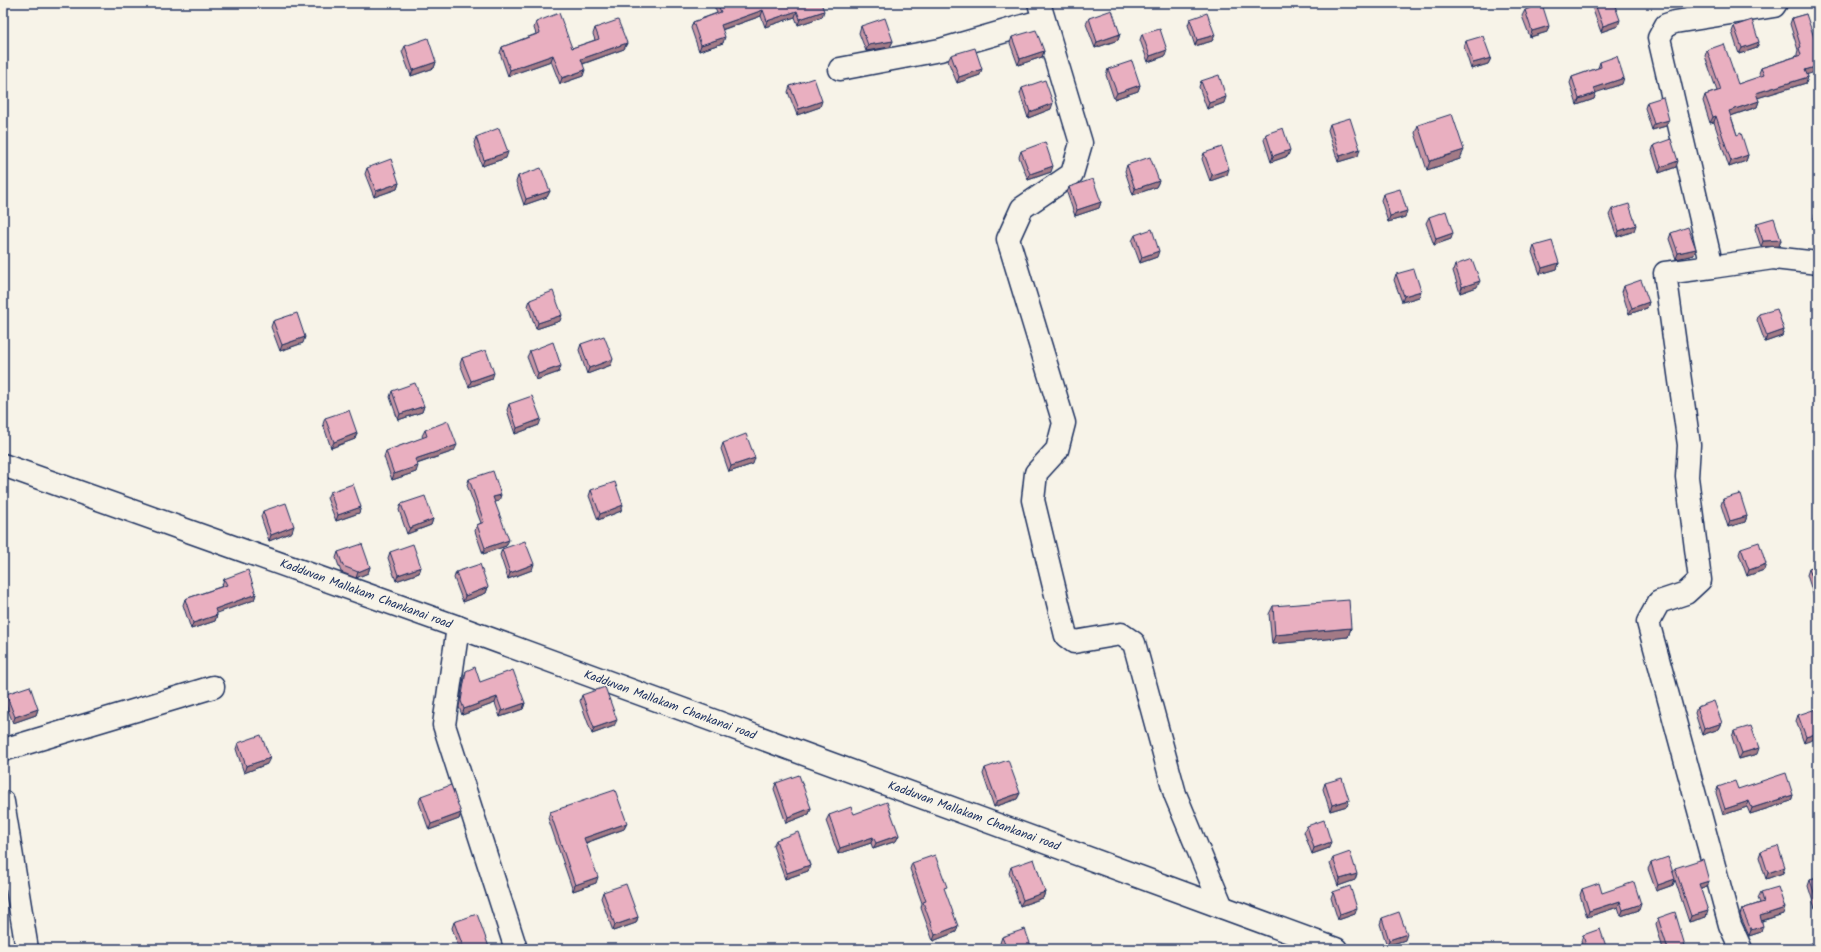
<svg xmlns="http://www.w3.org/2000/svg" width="1821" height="952" viewBox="0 0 1821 952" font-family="Kalam,sans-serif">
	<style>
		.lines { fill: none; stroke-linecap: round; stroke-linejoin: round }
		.minor-casing { stroke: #1b2f5e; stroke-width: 25 }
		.major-casing { stroke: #1b2f5e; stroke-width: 25 }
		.minor { stroke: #f7f3e8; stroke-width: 22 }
		.major { stroke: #f7f3e8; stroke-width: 22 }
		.wall { fill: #c896a5; stroke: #1b2f5e }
		.shaded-wall { fill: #a37a86; stroke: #1b2f5e }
		.building { fill: #e9afc0; stroke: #1b2f5e }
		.labels { text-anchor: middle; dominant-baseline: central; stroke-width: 3; stroke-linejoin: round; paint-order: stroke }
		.street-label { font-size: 12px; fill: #1b2f5e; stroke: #f7f3e8 }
	</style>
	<rect width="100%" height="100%" fill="#f7f3e8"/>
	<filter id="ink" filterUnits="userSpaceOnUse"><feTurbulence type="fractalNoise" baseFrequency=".025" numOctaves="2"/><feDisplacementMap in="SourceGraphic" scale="8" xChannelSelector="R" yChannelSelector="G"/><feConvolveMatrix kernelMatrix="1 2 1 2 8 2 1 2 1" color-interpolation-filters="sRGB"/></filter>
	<g filter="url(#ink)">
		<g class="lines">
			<g class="minor-casing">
				<path id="minor" d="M1039,3L1081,143L1072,174L1022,208L1008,239L1064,423L1057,450L1036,473L1033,500L1066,636L1074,642L1121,634L1134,643L1175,794L1222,907
					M840,69L940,50L1044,20
					M1712,267L1773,258L1818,263
					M458,627L444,725L516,949
					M3,750L213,687
					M3,802L27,949
					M1741,949L1730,925L1648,622L1659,602L1686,593L1700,580L1687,477L1689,445L1665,273L1712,267L1659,38L1666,25L1675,22L1774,6L1776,3"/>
			</g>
			<g class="major-casing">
				<path id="major" d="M3,465L458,627L1336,949"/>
			</g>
			<use href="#minor" class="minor"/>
			<use href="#major" class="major"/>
		</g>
		<path class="wall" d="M715,3H821L822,17L798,25L795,17L765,27L761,16L722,30L723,43L699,51L691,28L693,22L717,13L714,6Z
			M1595,4L1618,26L1601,32L1593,10Z
			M1525,10L1547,32L1530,37L1522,16Z
			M1806,14L1807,75L1808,77L1806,83L1757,98L1759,101L1757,107L1731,116L1737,135L1748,155L1746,161L1729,167L1714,122L1710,123L1703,101L1705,95L1717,91L1705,56L1707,50L1738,84L1760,77L1759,73L1761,68L1797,56V54L1798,50L1790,24L1792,18Z
			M1089,18L1120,34L1118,40L1095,48L1086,24Z
			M1190,19L1215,35L1212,41L1195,46L1188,25Z
			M536,22L572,48L595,40L593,34L595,28L627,43L624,49L583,64V76L560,84L551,61L508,76L500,53L502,47L536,34L534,28Z
			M861,26L893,41L890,47L866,51L859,33Z
			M1734,26L1757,48L1739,54L1732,32Z
			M1142,34L1165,56L1148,62L1140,40Z
			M1012,37L1044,51L1042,57L1018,65L1010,43Z
			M1466,41L1491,58L1488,64L1471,69L1464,47Z
			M405,46L436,62L434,68L411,76L402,52Z
			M951,55L980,75L957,83L948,61Z
			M1600,62L1622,84L1596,92L1594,99L1577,105L1570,83L1572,77L1598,68Z
			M1108,69L1140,85L1138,91L1114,99L1106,75Z
			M1201,81L1224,103L1207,109L1199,87Z
			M790,86L820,107L797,115L788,92Z
			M1022,88L1051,109L1028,118L1020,94Z
			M1647,102L1666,126L1652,130L1645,108Z
			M1330,124L1358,156L1338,162L1328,130Z
			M1418,125L1460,159L1427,170L1415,133Z
			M1266,134L1288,156L1271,162L1264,140Z
			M476,137L506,158L482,166L474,143Z
			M1654,145L1676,167L1659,173L1652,151Z
			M1021,151L1051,172L1028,180L1019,157Z
			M1204,153L1227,175L1210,181L1202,159Z
			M1127,165L1159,181L1156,187L1133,195L1125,171Z
			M367,168L399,183L397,189L374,197L365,174Z
			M518,176L550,191L547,197L524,205L516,182Z
			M1069,187L1101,202L1099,208L1075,216L1067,193Z
			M1383,194L1405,217L1388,222L1381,200Z
			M1612,209L1634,231L1617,237L1609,215Z
			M1816,212H1818V230L1814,218Z
			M1429,217L1451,239L1434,245L1426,223Z
			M1757,223L1781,240L1779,246L1761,247L1755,229Z
			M1671,233L1694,255L1676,259L1669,239Z
			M1135,235L1157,257L1140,263L1132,241Z
			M1534,246L1559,263L1557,269L1540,274L1532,252Z
			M1455,265L1477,287L1460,293L1453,271Z
			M1396,274L1419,297L1402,302L1394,280Z
			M1624,286L1649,302L1647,308L1629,314L1622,292Z
			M530,300L560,321L536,329L528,306Z
			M1759,314L1784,330L1782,336L1765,342L1757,320Z
			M273,321L303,343L280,351L271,327Z
			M581,344L611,365L587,374L579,350Z
			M530,351L559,372L536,380L527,357Z
			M462,358L492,379L469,387L460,364Z
			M392,391L424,406L422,412L398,420L390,397Z
			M509,404L539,425L515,434L507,410Z
			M325,418L357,433L355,439L331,448L323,424Z
			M425,430L454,451L417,464L416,472L392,480L384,457L386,451L423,438L422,436Z
			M723,443L753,464L729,472L721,449Z
			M469,479L499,501L495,502L506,546L483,554L475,531L477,525L481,523L467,485Z
			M591,490L621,511L598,520L589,496Z
			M330,492L359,513L336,521L327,498Z
			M1723,499L1747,516L1745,522L1728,527L1721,505Z
			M401,504L433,519L431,525L407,534L399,510Z
			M263,511L292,532L269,541L261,517Z
			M1741,548L1764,570L1747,576L1739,554Z
			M502,549L532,570L508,579L500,555Z
			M338,552L370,567L368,573L356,578L341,572L336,558Z
			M390,552L421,567L419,573L396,581L388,558Z
			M1818,566V595L1814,597L1807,575L1809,569Z
			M456,572L488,587L486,593L463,602L454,578Z
			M224,579L256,594L254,600L216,613L217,615L215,621L191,629L183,605L185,599L223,586L222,585Z
			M1273,606L1351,628L1348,637L1272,644L1269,614Z
			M466,671L480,682L525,703L523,709L500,717L495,703L462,715L459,707L464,677Z
			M6,694L38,709L36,715L13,723L4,700Z
			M582,695L614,726L592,734L580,701Z
			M1697,707L1722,723L1719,729L1702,735L1695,713Z
			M1798,715L1818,717L1804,743L1796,721Z
			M1734,731L1757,754L1739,759L1732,737Z
			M238,743L267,764L244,773L236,749Z
			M985,768L1020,793L1017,799L994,807L983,774Z
			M776,783L811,808L809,814L786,823L774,789Z
			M1325,783L1349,800L1347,806L1330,811L1323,789Z
			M1718,787L1738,789L1793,795L1791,801L1750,814L1747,807L1723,815L1716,793Z
			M421,796L461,813L459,819L429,830L419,802Z
			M550,812L627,823L624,829L586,843L596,883L573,891L548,818Z
			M854,814L899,835L896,841L873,849L871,843L838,854L826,821L829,815Z
			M1307,826L1329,848L1312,854L1304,832Z
			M776,840L810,865L808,871L785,879L773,846Z
			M1761,851L1783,873L1766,879L1759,857Z
			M1333,858L1355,880L1338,886L1330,864Z
			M912,863L945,892L956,932L933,941L921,908L922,903L910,869Z
			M1651,863L1673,873L1675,868L1709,881L1707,887L1701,889L1706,917L1689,922L1675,880L1673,885L1656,891L1648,869Z
			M1011,867L1045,892L1043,898L1020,906L1009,873Z
			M1818,878V907L1815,908L1808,886L1810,880Z
			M1582,889L1602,893L1639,910L1621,916L1618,907L1587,917L1580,895Z
			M603,892L638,917L636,923L613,931L601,898Z
			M1333,892L1355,914L1338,920L1331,898Z
			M1761,892L1783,914L1762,921L1761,932L1749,936L1740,915L1742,909L1760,903L1758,898Z
			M1382,918L1405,940L1387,946L1380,924Z
			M1658,918L1686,949H1663L1656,924Z
			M454,922L488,949H459L452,928Z
			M1583,935L1607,949H1583L1581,941Z
			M1816,936H1818V949L1814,943Z
			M1002,937L1032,949H1002L1000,943Z"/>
		<path class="shaded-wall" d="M763,10L761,16L718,31L721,25Z
			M797,11L795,17L765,27L767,21Z
			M824,11L822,17L798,25L800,19Z
			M1620,20L1618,26L1601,32L1603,26Z
			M1549,26L1547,32L1530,37L1532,31Z
			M1120,34L1118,40L1095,48L1097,42Z
			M1215,35L1212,41L1195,46L1197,40Z
			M725,37L723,43L699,51L701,45Z
			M893,41L890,47L866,51L868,45Z
			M1759,42L1757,48L1739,54L1742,48Z
			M627,43L624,49L579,65L581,59Z
			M1167,50L1165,56L1148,62L1150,56Z
			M1044,51L1042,57L1018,65L1020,59Z
			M553,55L551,61L508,76L510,70Z
			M1491,58L1488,64L1471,69L1473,63Z
			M436,62L434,68L411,76L413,70Z
			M1818,66V71L1803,76L1805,70Z
			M982,69L980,75L957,83L959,77Z
			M585,70L583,76L560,84L562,78Z
			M1808,77L1806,83L1754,99L1756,93Z
			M1624,78L1622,84L1592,94L1594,88Z
			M1140,85L1138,91L1114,99L1117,93Z
			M1596,93L1594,99L1577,105L1579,99Z
			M1226,97L1224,103L1207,109L1209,103Z
			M822,101L820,107L797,115L799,109Z
			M1759,101L1757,107L1727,117L1729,111Z
			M1053,103L1051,109L1028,118L1030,112Z
			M1716,116L1714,122L1710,123L1713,117Z
			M1669,120L1666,126L1652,130L1654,124Z
			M1360,149L1358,156L1338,162L1340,156Z
			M1290,150L1288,156L1271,162L1273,156Z
			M1464,150L1460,159L1427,170L1430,161Z
			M508,152L506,158L482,166L484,160Z
			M1748,155L1746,161L1729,167L1731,161Z
			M1678,161L1676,167L1659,173L1661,167Z
			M1053,166L1051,172L1028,180L1030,174Z
			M1229,169L1227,175L1210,181L1212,175Z
			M1159,181L1156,187L1133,195L1135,189Z
			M399,183L397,189L374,197L376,191Z
			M550,191L547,197L524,205L526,199Z
			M1101,202L1099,208L1075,216L1077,210Z
			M1407,211L1405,217L1388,222L1390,216Z
			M1636,225L1634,231L1617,237L1619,231Z
			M1453,233L1451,239L1434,245L1436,239Z
			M1781,240L1779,246L1761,247L1763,241Z
			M1696,249L1694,255L1676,259L1678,253Z
			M1159,251L1157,257L1140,263L1142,257Z
			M1559,263L1557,269L1540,274L1542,268Z
			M1480,281L1477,287L1460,293L1462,287Z
			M1421,291L1419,297L1402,302L1404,296Z
			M1649,302L1647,308L1629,314L1632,308Z
			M562,315L560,321L536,329L538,323Z
			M1784,330L1782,336L1765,342L1767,336Z
			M305,337L303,343L280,351L282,345Z
			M613,359L611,365L587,374L589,368Z
			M561,366L559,372L536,380L538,374Z
			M494,373L492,379L469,387L471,381Z
			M424,406L422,412L398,420L400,414Z
			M541,419L539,425L515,434L517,428Z
			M357,433L355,439L331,448L334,442Z
			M457,445L454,451L413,465L415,459Z
			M755,458L753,464L729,472L731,466Z
			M418,466L416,472L392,480L394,474Z
			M501,495L499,501L491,503L493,497Z
			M623,505L621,511L598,520L600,514Z
			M361,507L359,513L336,521L338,515Z
			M1747,516L1745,522L1728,527L1730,521Z
			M433,519L431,525L407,534L410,528Z
			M294,526L292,532L269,541L271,535Z
			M509,540L506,546L483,554L485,548Z
			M534,564L532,570L508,579L510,573Z
			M1766,564L1764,570L1747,576L1749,570Z
			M370,567L368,573L356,578L358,572Z
			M421,567L419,573L396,581L398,575Z
			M488,587L486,593L463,602L465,596Z
			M1818,590V595L1814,597L1817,591Z
			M256,594L254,600L212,615L215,609Z
			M217,615L215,621L191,629L193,623Z
			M1351,628L1348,637L1272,644L1275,635Z
			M497,697L495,703L462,715L464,709Z
			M525,703L523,709L500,717L502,711Z
			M38,709L36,715L13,723L15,717Z
			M617,720L614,726L592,734L594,728Z
			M1722,723L1719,729L1702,735L1704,729Z
			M1818,733V738L1804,743L1806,737Z
			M1759,748L1757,754L1739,759L1742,753Z
			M270,758L267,764L244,773L246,766Z
			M1020,793L1017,799L994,807L997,801Z
			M1793,795L1791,801L1750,814L1752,808Z
			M1349,800L1347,806L1330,811L1332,805Z
			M1749,801L1747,807L1723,815L1725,809Z
			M811,808L809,814L786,823L788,817Z
			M461,813L459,819L429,830L431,824Z
			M627,823L624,829L582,844L584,838Z
			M899,835L896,841L873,849L876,843Z
			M873,837L871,843L838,854L840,848Z
			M1331,842L1329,848L1312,854L1314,848Z
			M810,865L808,871L785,879L787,873Z
			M1785,867L1783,873L1766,879L1768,873Z
			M1357,874L1355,880L1338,886L1340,879Z
			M598,877L596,883L573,891L575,885Z
			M1675,879L1673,885L1656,891L1658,885Z
			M1709,881L1707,887L1697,890L1699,884Z
			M1045,892L1043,898L1020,906L1023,900Z
			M1620,901L1618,907L1587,917L1589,911Z
			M1817,902H1818V907L1815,908Z
			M1641,904L1639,910L1621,916L1623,910Z
			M1357,908L1355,914L1338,920L1340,914Z
			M1785,908L1783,914L1758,922L1760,916Z
			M1708,911L1706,917L1689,922L1691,916Z
			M638,917L636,923L613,931L615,925Z
			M958,926L956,932L933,941L935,935Z
			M1763,926L1761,932L1749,936L1751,930Z
			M1407,934L1405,940L1387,946L1389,940Z"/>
		<path class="building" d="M717,3H821L824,11L800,19L797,11L767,21L763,10L721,25L725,37L701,45L693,22L721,12Z
			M1599,3H1614L1620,20L1603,26L1595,4Z
			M1542,4L1549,26L1532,31L1525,10Z
			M1112,10L1120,34L1097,42L1089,18Z
			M559,13L572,48L599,39L595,28L618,20L627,43L581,59L585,70L562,78L553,55L510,70L502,47L540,33L536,22Z
			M1207,13L1215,35L1197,40L1190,19Z
			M1806,14L1818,49V66L1805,70L1808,77L1756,93L1759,101L1729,111L1737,135L1741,133L1748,155L1731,161L1716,116L1713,117L1705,95L1721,90L1707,50L1724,44L1738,84L1764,75L1761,68L1801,55L1799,48L1801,47L1792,18Z
			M885,18L893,41L868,45L861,26Z
			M1752,20L1759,42L1742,48L1734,26Z
			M1160,29L1167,50L1150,56L1142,34Z
			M1036,30L1044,51L1020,59L1012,37Z
			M1483,36L1491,58L1473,63L1466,41Z
			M428,38L436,62L413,70L405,46Z
			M975,48L982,69L959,77L951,55Z
			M1617,56L1624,78L1594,88L1596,93L1579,99L1572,77L1601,67L1600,62Z
			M1132,61L1140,85L1117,93L1108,69Z
			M1219,75L1226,97L1209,103L1201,81Z
			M814,78L822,101L799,109L790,86Z
			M1045,80L1053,103L1030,112L1022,88Z
			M1663,97L1669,120L1654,124L1647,102Z
			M1452,114L1464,150L1430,161L1418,125Z
			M1350,118L1360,149L1340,156L1330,124Z
			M499,128L508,152L484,160L476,137Z
			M1283,128L1290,150L1273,156L1266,134Z
			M1671,139L1678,161L1661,167L1654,145Z
			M1045,142L1053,166L1030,174L1021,151Z
			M1222,147L1229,169L1212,175L1204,153Z
			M1150,157L1159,181L1135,189L1127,165Z
			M391,159L399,183L376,191L367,168Z
			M541,168L550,191L526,199L518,176Z
			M1093,179L1101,202L1077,210L1069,187Z
			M1400,189L1407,211L1390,216L1383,194Z
			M1629,204L1636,225L1619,231L1612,209Z
			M1446,211L1453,233L1436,239L1429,217Z
			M1774,218L1781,240L1763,241L1757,223Z
			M1688,227L1696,249L1678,253L1671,233Z
			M1152,229L1159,251L1142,257L1135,235Z
			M1552,241L1559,263L1542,268L1534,246Z
			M1472,259L1480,281L1462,287L1455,265Z
			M1414,269L1421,291L1404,296L1396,274Z
			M1641,280L1649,302L1632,308L1624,286Z
			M553,291L562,315L538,323L530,300Z
			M1777,309L1784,330L1767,336L1759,314Z
			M297,313L305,337L282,345L273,321Z
			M604,336L613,359L589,368L581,344Z
			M553,342L561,366L538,374L530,351Z
			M486,350L494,373L471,381L462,358Z
			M415,383L424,406L400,414L392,391Z
			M532,396L541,419L517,428L509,404Z
			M349,410L357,433L334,442L325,418Z
			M448,421L457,445L415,459L418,466L394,474L386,451L427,436L425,430Z
			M746,434L755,458L731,466L723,443Z
			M493,471L501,495L493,497L509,540L485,548L477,525L484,522L469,479Z
			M615,482L623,505L600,514L591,490Z
			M353,484L361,507L338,515L330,492Z
			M1740,494L1747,516L1730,521L1723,499Z
			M425,496L433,519L410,528L401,504Z
			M286,503L294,526L271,535L263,511Z
			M525,541L534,564L510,573L502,549Z
			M1759,542L1766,564L1749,570L1741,548Z
			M362,544L370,567L358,572L343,566L338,552Z
			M413,544L421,567L398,575L390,552Z
			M480,564L488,587L465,596L456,572Z
			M1818,566V590L1817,591L1809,569Z
			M248,570L256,594L215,609L217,615L193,623L185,599L227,585L224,579Z
			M1349,600L1351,628L1275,635L1273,606Z
			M475,667L480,682L513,670L525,703L502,711L497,697L464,709L461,701L466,671Z
			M30,686L38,709L15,717L6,694Z
			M605,687L617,720L594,728L582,695Z
			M1714,701L1722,723L1704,729L1697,707Z
			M1816,709L1818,717V733L1806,737L1798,715Z
			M1751,726L1759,748L1742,753L1734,731Z
			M261,735L270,758L246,766L238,743Z
			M1008,760L1020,793L997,801L985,768Z
			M1786,773L1793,795L1752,808L1749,801L1725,809L1718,787L1735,781L1738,789Z
			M799,775L811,808L788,817L776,783Z
			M1342,778L1349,800L1332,805L1325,783Z
			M451,785L461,813L431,824L421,796Z
			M615,790L627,823L584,838L598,877L575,885L550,812Z
			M887,802L899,835L876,843L873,837L840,848L829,815L851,807L854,814Z
			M1324,820L1331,842L1314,848L1307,826Z
			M798,832L810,865L787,873L776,840Z
			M1778,846L1785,867L1768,873L1761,851Z
			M1350,852L1357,874L1340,879L1333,858Z
			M935,855L947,887L944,888L958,926L935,935L923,902L926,901L912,863Z
			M1668,857L1675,879L1658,885L1651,863Z
			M1034,859L1045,892L1023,900L1011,867Z
			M1703,859L1709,881L1699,884L1708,911L1691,916L1675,868Z
			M1818,878V902H1817L1810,880Z
			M1634,882L1641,904L1623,910L1620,901L1589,911L1582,889L1599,883L1602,893Z
			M626,884L638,917L615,925L603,892Z
			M1350,886L1357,908L1340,914L1333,892Z
			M1778,887L1785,908L1760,916L1763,926L1751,930L1742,909L1764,902L1761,892Z
			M1399,912L1407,934L1389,940L1382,918Z
			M1675,912L1686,949H1668L1658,918Z
			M477,914L489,947L484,949H464L454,922Z
			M1025,929L1032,949H1007L1002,937Z
			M1600,929L1607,949H1587L1583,935Z
			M1816,936H1818V949H1794L1818,941Z"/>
	</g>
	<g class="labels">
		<g class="street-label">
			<text transform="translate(366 594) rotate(20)">Kadduvan Mallakam Chankanai road</text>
			<text transform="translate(670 705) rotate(20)">Kadduvan Mallakam Chankanai road</text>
			<text transform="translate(974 816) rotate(20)">Kadduvan Mallakam Chankanai road</text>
		</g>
	</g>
	<rect width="1821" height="952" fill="none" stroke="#f7f3e8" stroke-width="16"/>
	<rect x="8" y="8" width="1805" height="936" fill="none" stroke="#1b2f5e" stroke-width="1.5" filter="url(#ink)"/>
</svg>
